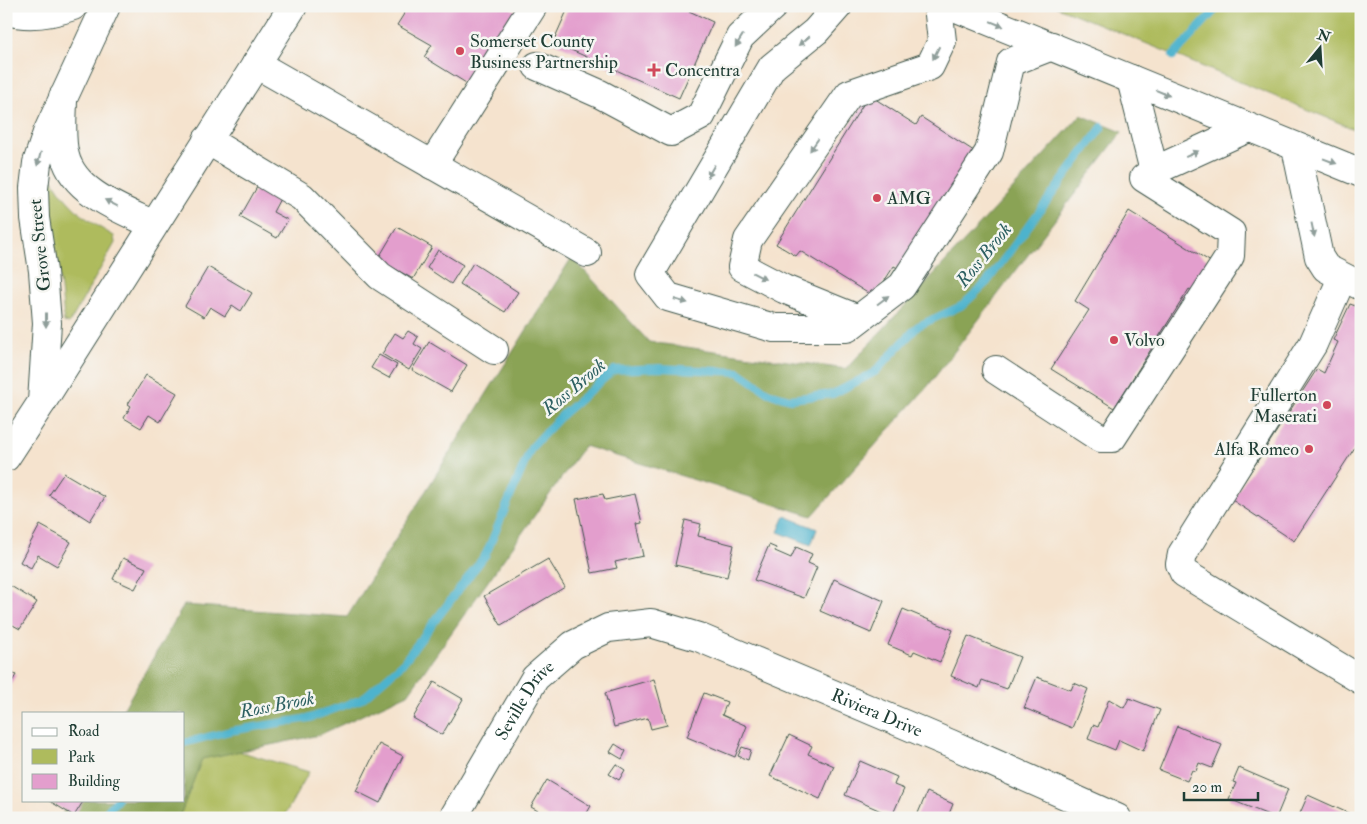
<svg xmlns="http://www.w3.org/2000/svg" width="1367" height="824" viewBox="0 0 1367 824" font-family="'IM FELL Double Pica',serif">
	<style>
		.green { fill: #aebb5d; stroke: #667c48 }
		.forest { fill: #8aa354; stroke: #547044 }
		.water { fill: #4eb3cd; stroke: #367880 }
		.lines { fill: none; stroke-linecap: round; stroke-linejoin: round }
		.stream { stroke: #4eb3cd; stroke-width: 8 }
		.building { fill: #e39ecd }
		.minor-casing { stroke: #3f564b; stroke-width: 30 }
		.highway-casing { stroke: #3f564b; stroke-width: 30 }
		.minor { stroke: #fff; stroke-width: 28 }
		.highway { stroke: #fff; stroke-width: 28 }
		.oneway { fill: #8f9e9a }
		.poi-dot { fill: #d1495b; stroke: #f6f6f2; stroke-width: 2 }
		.labels { text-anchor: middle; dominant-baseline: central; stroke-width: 5; stroke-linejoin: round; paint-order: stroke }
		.poi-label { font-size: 18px; fill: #1f3d34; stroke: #f6f6f2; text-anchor: start }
		.street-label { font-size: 18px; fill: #1f3d34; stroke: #f6f6f2 }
		.water-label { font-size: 19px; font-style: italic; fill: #2d6062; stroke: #f6f6f2 }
	</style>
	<rect width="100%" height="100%" fill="#f6f6f2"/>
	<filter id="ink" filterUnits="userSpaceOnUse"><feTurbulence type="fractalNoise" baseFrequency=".02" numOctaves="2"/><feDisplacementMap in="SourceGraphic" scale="10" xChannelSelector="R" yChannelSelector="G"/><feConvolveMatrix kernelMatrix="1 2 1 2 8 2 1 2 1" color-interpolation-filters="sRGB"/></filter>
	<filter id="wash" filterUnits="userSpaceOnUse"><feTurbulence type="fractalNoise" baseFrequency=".0096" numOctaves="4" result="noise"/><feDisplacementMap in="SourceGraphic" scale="20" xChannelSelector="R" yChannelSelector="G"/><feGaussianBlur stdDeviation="1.12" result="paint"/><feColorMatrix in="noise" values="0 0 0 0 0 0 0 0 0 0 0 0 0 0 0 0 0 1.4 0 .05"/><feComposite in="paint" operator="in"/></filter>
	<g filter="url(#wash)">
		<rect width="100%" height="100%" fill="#f5e3ce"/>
		<path class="green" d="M1055,6H1361V132L1335,121Z
			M47,180H53C68,207 88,221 114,236L115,243L69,324L64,322C62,275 49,228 47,180Z
			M198,739L309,772L283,818H131L184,800Z"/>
		<path class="forest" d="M1081,115L1122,132L928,386L812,516L584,446L408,694L319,735L202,759L179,818H60L70,800H184V713H121L184,605L347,617L572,257L649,342L846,369Z"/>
		<path class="water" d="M785,516L817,529L811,545L778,532Z"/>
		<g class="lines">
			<path class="stream" d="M1173,56L1219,6
				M184,743L230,731L310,718L362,699L402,664L486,554L531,448L563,414L614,370L659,368L739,372L769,393L790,399L833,394L875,372L918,326L963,305L987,282L1102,127
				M101,818L117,800"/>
		</g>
		<g id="blocks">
			<path class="building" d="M409,6H509L517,12L471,86L424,57L432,45L397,25Z
				M569,6H678L713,22L679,98L553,42Z
				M869,95L916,125L921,117L977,153L903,271L894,266L874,297L800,251L796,256L776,244Z
				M261,180L283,193L273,212L288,220L277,238L240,217Z
				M1129,211L1211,262L1193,291L1189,289L1114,408L1051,369L1089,310L1075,301Z
				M397,227L432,247L413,279L378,259Z
				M438,250L463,265L451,284L427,268Z
				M473,263L518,292L505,312L460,284Z
				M208,267L252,293L241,311L232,305L225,316L210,307L204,317L185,306Z
				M1350,304L1361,308V438L1294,541L1232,500L1317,369L1324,373L1338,342L1333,340Z
				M408,331L418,337L414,344L422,349L409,370L382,354L395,333L403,338Z
				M429,342L467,365L451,392L412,370Z
				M379,355L397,365L389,378L371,368Z
				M146,375L177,393L160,422L149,415L141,428L124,418L131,406L128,404Z
				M64,473L105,497L90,521L49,495Z
				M603,494L605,500L635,494L642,523L636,524L643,556L615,562L617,568L592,573L576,499Z
				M685,520L701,524L698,536L734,545L727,577L675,565Z
				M40,525L71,542L57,566L38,555L31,568L20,562Z
				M769,545L776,548L775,551L791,558L796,547L812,554L808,563L817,567L804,598L754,580Z
				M123,558L146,568L135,589L113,579Z
				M548,559L565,587L501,625L484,596Z
				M834,579L884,601L871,633L820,611Z
				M9,585L37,602L20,629L11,624L6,632V590Z
				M903,609L953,630L940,662L914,651L912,655L888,645Z
				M968,636L1020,657L1007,689L982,680L979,688L951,676Z
				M6,670L16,675L6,692Z
				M1037,677L1071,690L1074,683L1088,689L1072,728L1024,708Z
				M654,679L667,725L651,729L648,718L614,727L605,693Z
				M434,682L463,699L442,735L413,718Z
				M704,693L727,702L722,715L747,726L735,757L687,737Z
				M1129,698L1160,710L1143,751L1119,740L1115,750L1088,739L1093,725L1098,727L1109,699L1124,708Z
				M1177,726L1222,745L1212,768L1199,763L1196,771L1192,770L1187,781L1159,770Z
				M789,735L812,746L808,754L834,766L820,799L770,776Z
				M379,744L403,756L380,803L356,791Z
				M615,744L626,751L622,759L610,752Z
				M742,747L751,750L748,760L738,756Z
				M860,761L897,777L894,785L904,789L892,816L845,795Z
				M616,764L625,770L619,780L609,774Z
				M1239,768L1288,789L1276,818L1229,799L1236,783L1233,782Z
				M547,780L591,806L584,818H550L531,807Z
				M927,792L953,804L949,814L957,818H916Z
				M1308,795L1359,818H1298Z
				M48,800H84L74,816Z"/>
		</g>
	</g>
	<g filter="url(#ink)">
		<use href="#blocks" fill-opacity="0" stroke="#3f564b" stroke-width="1"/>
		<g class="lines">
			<g class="minor-casing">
				<g id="minor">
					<path d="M838,6L816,31L772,67L650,274L668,297L774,328H847L902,286L989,152L1011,62L1052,46"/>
					<path d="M6,11C28,17 51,14 73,6"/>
					<path d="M256,64L587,253"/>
					<path d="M537,66L600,94L671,132L701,116L740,37L773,6"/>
					<path d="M1131,79L1154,171L1248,128"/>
					<path d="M207,140L302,197L380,276L494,350"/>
					<path d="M1296,148L1319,257L1326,268L1361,286"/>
					<path d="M432,165L533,6"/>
					<path d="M1342,278L1313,344L1182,554L1180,564L1184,573L1361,680"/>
					<path d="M858,319L784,289L742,267L748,240L849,94L930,66L942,41L938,6"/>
					<path d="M996,370L1100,438H1112L1230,256L1231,233L1144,178L1154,171"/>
					<path d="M6,457L42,402L47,323L43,271L35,218L34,188L37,163L47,133L106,6"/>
					<path id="s1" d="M453,818L535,678L573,645L608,628L651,623L698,637L951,744L1117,818"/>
				</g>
			</g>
			<g class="highway-casing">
				<path id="highway" d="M952,6L1361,173
					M63,97C63,116 60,137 65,156C74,193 123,210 154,225
					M42,402L293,6"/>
			</g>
			<use href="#minor" class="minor"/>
			<use href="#highway" class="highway"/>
		</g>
		<defs><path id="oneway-solid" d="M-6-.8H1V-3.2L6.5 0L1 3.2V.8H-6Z" transform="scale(1.25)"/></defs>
		<g class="oneway">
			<use href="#oneway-solid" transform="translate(997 24) rotate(22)"/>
			<use href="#oneway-solid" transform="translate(739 41) rotate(122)"/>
			<use href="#oneway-solid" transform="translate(804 41) rotate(141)"/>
			<use href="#oneway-solid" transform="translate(936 53) rotate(116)"/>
			<use href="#oneway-solid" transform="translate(1163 93) rotate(23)"/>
			<use href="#oneway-solid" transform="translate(814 145) rotate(125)"/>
			<use href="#oneway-solid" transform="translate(1192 154) rotate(-25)"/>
			<use href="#oneway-solid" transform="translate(39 159) rotate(105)"/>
			<use href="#oneway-solid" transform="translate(1330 161) rotate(21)"/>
			<use href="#oneway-solid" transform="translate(711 171) rotate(120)"/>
			<use href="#oneway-solid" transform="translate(111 203) rotate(-153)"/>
			<use href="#oneway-solid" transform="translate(1313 230) rotate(78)"/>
			<use href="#oneway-solid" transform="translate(759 276) rotate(27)"/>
			<use href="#oneway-solid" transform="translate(883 300) rotate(-37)"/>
			<use href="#oneway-solid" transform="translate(681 301) rotate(16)"/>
			<use href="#oneway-solid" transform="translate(46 320) rotate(90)"/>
		</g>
	</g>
	<g class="poi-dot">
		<circle cx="460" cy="51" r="5"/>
		<path d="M651.5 62.5h5v5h5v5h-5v5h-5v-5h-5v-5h5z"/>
		<circle cx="877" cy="198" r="5"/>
		<circle cx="1114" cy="340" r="5"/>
		<circle cx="1327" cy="405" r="5"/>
		<circle cx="1309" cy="449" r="5"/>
	</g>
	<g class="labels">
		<g class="poi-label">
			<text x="470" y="41">Somerset County<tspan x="470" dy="21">Business Partnership</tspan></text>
			<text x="665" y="70">Concentra</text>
			<text x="887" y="198">AMG</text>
			<text x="1124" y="340">Volvo</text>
			<text x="1317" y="395" text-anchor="end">Fullerton<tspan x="1317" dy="21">Maserati</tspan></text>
			<text x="1299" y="449" text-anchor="end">Alfa Romeo</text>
		</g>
		<g class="street-label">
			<text transform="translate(40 245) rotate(-96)">Grove Street</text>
			<text stroke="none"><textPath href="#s1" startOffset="138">Seville Drive</textPath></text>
			<text stroke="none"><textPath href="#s1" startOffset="538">Riviera Drive</textPath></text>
		</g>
		<g class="water-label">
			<text transform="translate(984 255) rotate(-51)">Ross Brook</text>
			<text transform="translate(574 387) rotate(-40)">Ross Brook</text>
			<text transform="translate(277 705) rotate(-11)">Ross Brook</text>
		</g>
	</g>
	<rect width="1367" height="824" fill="none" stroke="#f6f6f2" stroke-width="25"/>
	<rect x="22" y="712" width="162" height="90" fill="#f6f6f2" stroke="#a0aca6"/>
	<rect x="32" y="728" width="25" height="8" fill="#ffffff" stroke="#a0aca6"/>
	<text x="68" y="736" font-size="15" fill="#1f3d34">Road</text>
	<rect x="32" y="749" width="25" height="15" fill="#aebb5d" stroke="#a0aca6"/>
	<text x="68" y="762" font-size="15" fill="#1f3d34">Park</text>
	<rect x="32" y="774" width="25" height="15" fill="#e39ecd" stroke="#a0aca6"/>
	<text x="68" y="786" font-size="15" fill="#1f3d34">Building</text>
	<g transform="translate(1320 48) rotate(18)" stroke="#f6f6f2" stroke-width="4" paint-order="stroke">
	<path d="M0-4L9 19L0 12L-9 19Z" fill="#1f3d34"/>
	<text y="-8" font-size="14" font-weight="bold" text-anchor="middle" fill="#1f3d34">N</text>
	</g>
	<path d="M1184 792v8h74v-8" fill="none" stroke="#1f3d34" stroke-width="2.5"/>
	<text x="1192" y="792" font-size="15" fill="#1f3d34" stroke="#f6f6f2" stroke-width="4" paint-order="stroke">20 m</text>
</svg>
